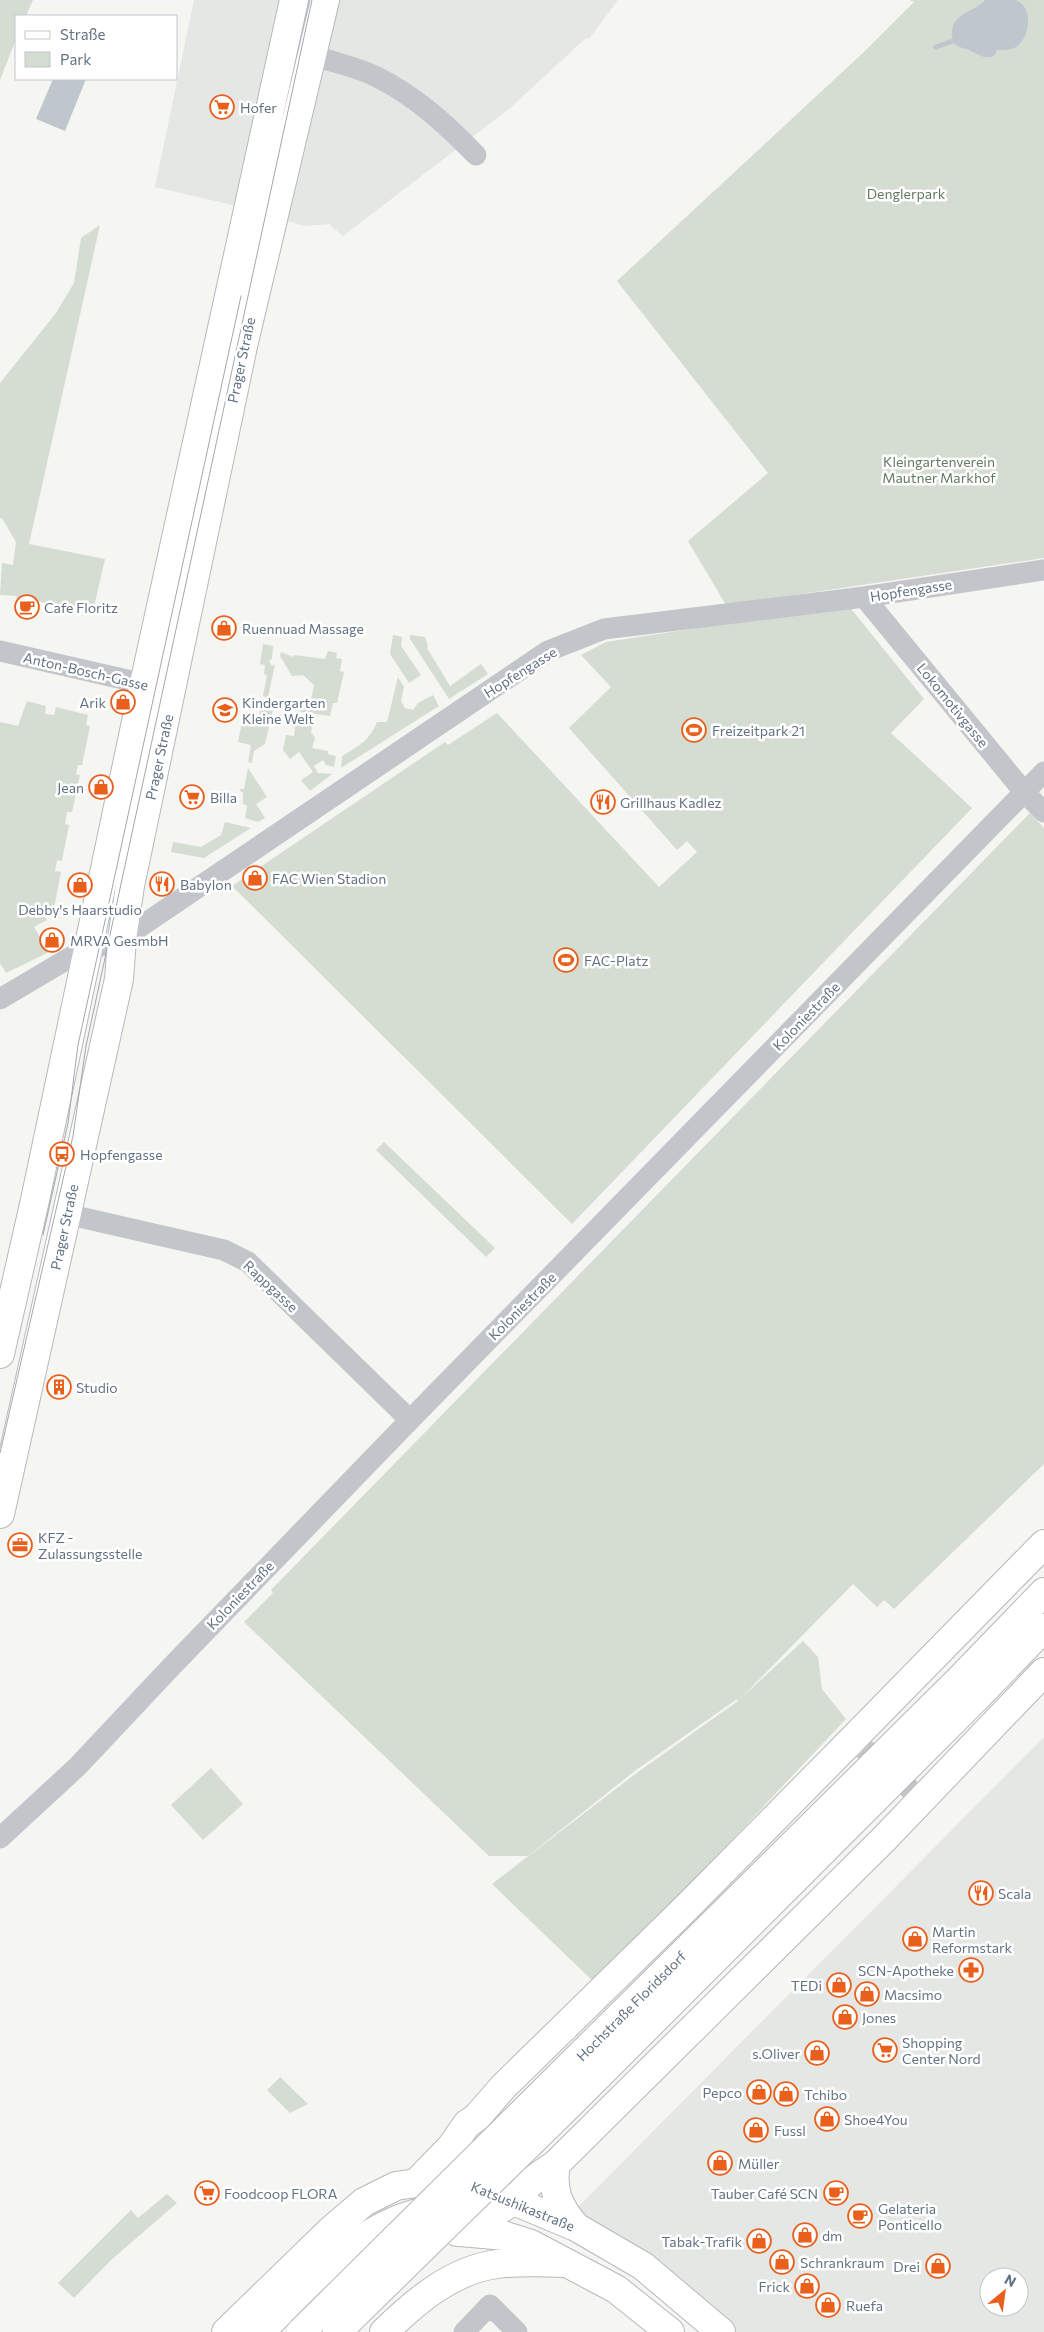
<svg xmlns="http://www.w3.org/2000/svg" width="1044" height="2332" viewBox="0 0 1044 2332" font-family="Commissioner,sans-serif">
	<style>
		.built { fill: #e5e7e4; fill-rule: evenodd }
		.green { fill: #d5dcd2 }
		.water { fill: #bdc7cd }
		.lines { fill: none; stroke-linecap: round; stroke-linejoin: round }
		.stream { stroke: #bdc7cd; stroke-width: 5 }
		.major-casing { stroke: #b5b9bd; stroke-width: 30 }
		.highway-casing { stroke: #b5b8bb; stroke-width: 30 }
		.minor { stroke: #c2c5c9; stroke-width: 21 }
		.major { stroke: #fff; stroke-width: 28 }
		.highway { stroke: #fff; stroke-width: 28 }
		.tram { stroke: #a2a8ae; stroke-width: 1 }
		.highway-bridge-casing { stroke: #b5b8bb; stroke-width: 30; stroke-linecap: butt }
		.highway-bridge { stroke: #fff; stroke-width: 28 }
		.labels { text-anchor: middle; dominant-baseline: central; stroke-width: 5; stroke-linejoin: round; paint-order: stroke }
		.poi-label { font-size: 14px; fill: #637283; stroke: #fff; text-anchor: start }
		.park-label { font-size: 14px; fill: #647a62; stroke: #fff }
		.street-label { font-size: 14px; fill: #637283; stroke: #fff }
	</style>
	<rect width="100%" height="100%" fill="#f5f5f1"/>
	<path class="built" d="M194,0H618L589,39L586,38L509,109L343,236L329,224L304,226L228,204L155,187Z
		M1044,1737V2332H733L574,2211ZM989,2277H1019V2307H989Z"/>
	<path class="green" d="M0,0H33L26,16H16V39L0,80Z
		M909,0H1044V558L726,605L688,541L768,473L617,281L865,51L914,2Z
		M100,225L29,544L105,559L93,611L63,605L62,608L32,599L31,602L16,599L17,596L0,595L2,563L13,565L16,542L2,518L0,519V383L56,313L74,283L81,238Z
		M848,605L924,699L891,733L972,808L572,1224L232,886L445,742L448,745L497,713L659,887L697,852L687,841L677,850L569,728L611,687L581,655L606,642Z
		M393,635L402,637L401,646L421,675L409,683L390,654Z
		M410,635L425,637L428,646L427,648L450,686L481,664L488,674L449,699L410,639Z
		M263,644L273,646L272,659L269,661L272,666L275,664L268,698L263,696L267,675L264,674L265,665L260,664Z
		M328,651L337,653L336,658L342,659L340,671L344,672L337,703H333L330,716L295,711L291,708L292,704L302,705L311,700L314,685L303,675L292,676L280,656L281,652L293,657L294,655L325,659Z
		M398,677L404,687L401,701L405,708L413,710L418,703L433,695L439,706L341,768L342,756C358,747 371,739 377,722H387Z
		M27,701L46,706L45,714L54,715L56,707L88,715L86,725L90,726L82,765H78L76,774L80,775L72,812H67L65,824L69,825L62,861L57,860L55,871L61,872L54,908L48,907L47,912L44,914L47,920L34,927L49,952L6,973L0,963V722L18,726Z
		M261,706L273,709L265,744L254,751L252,763L248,762L251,745L238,742L244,712L259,715Z
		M288,719L313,724L311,732L315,738L312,748L328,751V754L336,756L334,767L326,765L323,760L314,766L318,773L332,774L310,791L301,780L313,772L299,752L290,759L283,750L286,735L294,736L295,727L287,725Z
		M248,768L267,797L256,804L265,818L258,822L245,818L247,805L243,804V792L240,791V789H244Z
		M1030,813L1044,828V1464L894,1609L884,1600L877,1607L853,1584L739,1700L803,1641L818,1657L822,1689L846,1719L596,1984L492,1884L638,1772L738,1701L737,1699L636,1770L528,1856H489L244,1622L273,1593L271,1590Z
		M225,822L251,828L204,858L171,852L173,842L201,847L221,835Z
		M384,1142L495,1248L486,1257L376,1150Z
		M211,1768L243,1804L203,1840L171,1805Z
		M280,2077L308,2104L290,2113L267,2090Z
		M167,2194L177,2203L110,2261L74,2298L58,2283L131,2210L138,2218Z"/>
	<path class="water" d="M985,0C994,0 1008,0 1016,0C1034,7 1030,38 1016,47C1011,50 1003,50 997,50L994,56C983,60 979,54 969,50C958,46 953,47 952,34C952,12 974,13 985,0Z
		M53,79H86L65,131L36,119Z"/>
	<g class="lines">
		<path class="stream" d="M936,47L953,41"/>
		<g class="major-casing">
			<path id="major" d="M0,1354L35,1200L144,684L294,0
				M0,1514L119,979L122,939L130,886L243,346L325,0
				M556,2164C551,2191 559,2207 576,2227
				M418,2181L451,2147L467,2124L477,2117L503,2087L688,1906L848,1744
				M497,2194L576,2227L643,2266L721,2332
				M457,2232L484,2220L513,2201L533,2180L556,2164L884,1839L1044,1672
				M460,2232L506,2236L531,2244L616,2289L670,2332
				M226,2332L330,2231L364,2202L396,2186L436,2180"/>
		</g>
		<g class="highway-casing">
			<path id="highway" d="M960,1679L1044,1592
				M978,1696L1044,1628
				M848,1744L1044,1544
				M260,2332C308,2286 354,2228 421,2212C451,2204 482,2204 513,2201
				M384,2332C416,2301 452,2270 497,2264C520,2261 543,2262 566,2263"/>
		</g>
		<path class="minor" d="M311,54C332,63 356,66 377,77C415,96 446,124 476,155
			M864,597L1025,793L1044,812
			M0,651L158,687
			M0,999L76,954L122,939L548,651L604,629L864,597L1044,570
			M66,1214L224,1250L248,1262L410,1420
			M848,1744L865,1749L912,1791L918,1805
			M0,1838L77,1767L172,1666L410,1420L1044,772
			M464,2332L490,2305L517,2332"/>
		<use href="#major" class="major"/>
		<use href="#highway" class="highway"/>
		<path class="tram" d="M43,1235L68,1123L78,1045L241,296
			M0,1453L73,1136L86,1046L312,0"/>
		<g class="highway-bridge-casing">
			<path id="highway-bridge" d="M301,2332L960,1679
				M337,2332L571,2103L978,1696"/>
		</g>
		<use href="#highway-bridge" class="highway-bridge"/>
	</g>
	<defs>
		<g id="supermarket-ring" transform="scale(1.25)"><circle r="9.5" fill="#fff" stroke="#e9601d" stroke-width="1.5"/><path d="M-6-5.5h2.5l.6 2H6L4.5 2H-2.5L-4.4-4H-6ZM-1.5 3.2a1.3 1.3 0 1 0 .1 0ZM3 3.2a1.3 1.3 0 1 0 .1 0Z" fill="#e9601d"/></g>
		<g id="cafe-ring" transform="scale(1.25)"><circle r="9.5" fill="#fff" stroke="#e9601d" stroke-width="1.5"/><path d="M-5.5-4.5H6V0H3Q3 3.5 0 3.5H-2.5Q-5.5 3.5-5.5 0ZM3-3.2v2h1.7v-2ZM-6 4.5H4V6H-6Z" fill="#e9601d"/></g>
		<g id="shop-ring" transform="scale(1.25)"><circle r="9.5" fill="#fff" stroke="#e9601d" stroke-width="1.5"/><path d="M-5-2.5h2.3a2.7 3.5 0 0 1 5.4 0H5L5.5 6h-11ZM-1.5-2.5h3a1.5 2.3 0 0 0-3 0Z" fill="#e9601d"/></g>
		<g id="school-ring" transform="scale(1.25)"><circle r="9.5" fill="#fff" stroke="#e9601d" stroke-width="1.5"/><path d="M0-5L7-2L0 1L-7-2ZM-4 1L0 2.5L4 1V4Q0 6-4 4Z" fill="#e9601d"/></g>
		<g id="stadium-ring" transform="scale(1.25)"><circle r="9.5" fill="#fff" stroke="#e9601d" stroke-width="1.5"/><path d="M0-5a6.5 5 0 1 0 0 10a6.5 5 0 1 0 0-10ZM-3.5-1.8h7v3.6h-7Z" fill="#e9601d"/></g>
		<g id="restaurant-ring" transform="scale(1.25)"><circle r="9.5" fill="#fff" stroke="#e9601d" stroke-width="1.5"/><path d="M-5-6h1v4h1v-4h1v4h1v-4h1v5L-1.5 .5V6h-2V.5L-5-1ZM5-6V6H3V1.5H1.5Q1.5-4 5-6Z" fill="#e9601d"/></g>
		<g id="bus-ring" transform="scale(1.25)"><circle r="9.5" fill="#fff" stroke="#e9601d" stroke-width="1.5"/><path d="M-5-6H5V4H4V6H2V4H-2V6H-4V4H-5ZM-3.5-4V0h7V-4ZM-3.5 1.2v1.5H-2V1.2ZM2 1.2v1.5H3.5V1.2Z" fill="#e9601d"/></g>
		<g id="building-ring" transform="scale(1.25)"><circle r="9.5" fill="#fff" stroke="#e9601d" stroke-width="1.5"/><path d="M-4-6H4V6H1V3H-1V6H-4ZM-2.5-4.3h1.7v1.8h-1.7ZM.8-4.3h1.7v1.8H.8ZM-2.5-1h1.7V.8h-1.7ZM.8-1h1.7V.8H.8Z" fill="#e9601d"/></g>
		<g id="office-ring" transform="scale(1.25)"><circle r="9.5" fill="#fff" stroke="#e9601d" stroke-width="1.5"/><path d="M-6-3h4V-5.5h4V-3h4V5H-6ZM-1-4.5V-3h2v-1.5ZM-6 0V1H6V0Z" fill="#e9601d"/></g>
		<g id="pharmacy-ring" transform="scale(1.25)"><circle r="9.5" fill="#fff" stroke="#e9601d" stroke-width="1.5"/><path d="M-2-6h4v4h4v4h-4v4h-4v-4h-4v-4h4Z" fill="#e9601d"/></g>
	</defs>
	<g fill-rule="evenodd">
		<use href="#supermarket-ring" x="222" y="107"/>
		<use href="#cafe-ring" x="27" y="607"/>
		<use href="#shop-ring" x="224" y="628"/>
		<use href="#shop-ring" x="123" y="702"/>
		<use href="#school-ring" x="225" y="710"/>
		<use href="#stadium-ring" x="694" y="730"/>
		<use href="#shop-ring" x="101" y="787"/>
		<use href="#supermarket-ring" x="192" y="797"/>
		<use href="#restaurant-ring" x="603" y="802"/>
		<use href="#shop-ring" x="255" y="878"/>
		<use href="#restaurant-ring" x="162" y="884"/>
		<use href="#shop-ring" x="80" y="885"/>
		<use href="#shop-ring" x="52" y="940"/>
		<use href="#stadium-ring" x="566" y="960"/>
		<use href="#bus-ring" x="62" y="1154"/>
		<use href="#building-ring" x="59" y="1387"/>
		<use href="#office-ring" x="20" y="1545"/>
		<use href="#restaurant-ring" x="981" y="1893"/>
		<use href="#shop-ring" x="915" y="1939"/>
		<use href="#pharmacy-ring" x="971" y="1970"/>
		<use href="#shop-ring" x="839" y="1985"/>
		<use href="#shop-ring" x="867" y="1994"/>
		<use href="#shop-ring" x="845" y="2017"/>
		<use href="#supermarket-ring" x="885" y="2050"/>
		<use href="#shop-ring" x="817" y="2053"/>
		<use href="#shop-ring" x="759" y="2092"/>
		<use href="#shop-ring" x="786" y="2094"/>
		<use href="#shop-ring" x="827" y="2119"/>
		<use href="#shop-ring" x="756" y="2130"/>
		<use href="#shop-ring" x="720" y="2163"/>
		<use href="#supermarket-ring" x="207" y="2193"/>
		<use href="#cafe-ring" x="836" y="2193"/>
		<use href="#cafe-ring" x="860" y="2216"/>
		<use href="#shop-ring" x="805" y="2235"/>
		<use href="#shop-ring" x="759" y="2241"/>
		<use href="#shop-ring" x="782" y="2262"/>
		<use href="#shop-ring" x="938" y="2266"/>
		<use href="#shop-ring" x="807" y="2286"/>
		<use href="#shop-ring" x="828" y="2305"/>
	</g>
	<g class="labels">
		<g class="poi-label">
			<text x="240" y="107">Hofer</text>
			<text x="44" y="607">Cafe Floritz</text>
			<text x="242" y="628">Ruennuad Massage</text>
			<text x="106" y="702" text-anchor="end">Arik</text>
			<text x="242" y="702">Kindergarten<tspan x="242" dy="16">Kleine Welt</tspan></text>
			<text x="712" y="730">Freizeitpark 21</text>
			<text x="84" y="787" text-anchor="end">Jean</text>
			<text x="210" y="797">Billa</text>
			<text x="620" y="802">Grillhaus Kadlez</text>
			<text x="272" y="878">FAC Wien Stadion</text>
			<text x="180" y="884">Babylon</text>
			<text x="80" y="909" text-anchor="middle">Debby's Haarstudio</text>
			<text x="70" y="940">MRVA GesmbH</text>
			<text x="584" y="960">FAC-Platz</text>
			<text x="80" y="1154">Hopfengasse</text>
			<text x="76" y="1387">Studio</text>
			<text x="38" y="1537">KFZ -<tspan x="38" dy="16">Zulassungsstelle</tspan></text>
			<text x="998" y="1893">Scala</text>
			<text x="932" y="1931">Martin<tspan x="932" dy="16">Reformstark</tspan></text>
			<text x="954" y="1970" text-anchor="end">SCN-Apotheke</text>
			<text x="822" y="1985" text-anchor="end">TEDi</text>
			<text x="884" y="1994">Macsimo</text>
			<text x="862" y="2017">Jones</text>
			<text x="902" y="2042">Shopping<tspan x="902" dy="16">Center Nord</tspan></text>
			<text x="800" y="2053" text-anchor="end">s.Oliver</text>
			<text x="742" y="2092" text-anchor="end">Pepco</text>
			<text x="804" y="2094">Tchibo</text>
			<text x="844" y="2119">Shoe4You</text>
			<text x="774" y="2130">Fussl</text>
			<text x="738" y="2163">Müller</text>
			<text x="224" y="2193">Foodcoop FLORA</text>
			<text x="818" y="2193" text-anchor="end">Tauber Café SCN</text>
			<text x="878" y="2208">Gelateria<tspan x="878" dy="16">Ponticello</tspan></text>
			<text x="822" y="2235">dm</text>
			<text x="742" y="2241" text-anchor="end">Tabak-Trafik</text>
			<text x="800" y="2262">Schrankraum</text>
			<text x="920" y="2266" text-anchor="end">Drei</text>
			<text x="790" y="2286" text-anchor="end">Frick</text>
			<text x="846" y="2305">Ruefa</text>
		</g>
		<g class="park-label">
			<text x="906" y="193">Denglerpark</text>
			<text x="939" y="461">Kleingartenverein<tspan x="939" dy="16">Mautner Markhof</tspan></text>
		</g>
		<g class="street-label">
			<text transform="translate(241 360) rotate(-78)">Prager Straße</text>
			<text transform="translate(911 590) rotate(-9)">Hopfengasse</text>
			<text transform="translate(86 671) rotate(13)">Anton-Bosch-Gasse</text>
			<text transform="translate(520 672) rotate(-32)">Hopfengasse</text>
			<text transform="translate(953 705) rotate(51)">Lokomotivgasse</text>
			<text transform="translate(159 757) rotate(-78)">Prager Straße</text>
			<text transform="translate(806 1016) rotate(-46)">Koloniestraße</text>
			<text transform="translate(64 1227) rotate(-78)">Prager Straße</text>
			<text transform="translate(271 1286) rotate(43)">Rappgasse</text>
			<text transform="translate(522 1306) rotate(-45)">Koloniestraße</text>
			<text transform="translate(240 1595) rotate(-46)">Koloniestraße</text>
			<text transform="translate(631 2006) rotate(-45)">Hochstraße Floridsdorf</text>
			<text transform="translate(523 2206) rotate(22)">Katsushikastraße</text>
		</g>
	</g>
	<rect x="15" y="15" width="162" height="65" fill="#ffffff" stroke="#c1c7cd"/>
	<rect x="25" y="31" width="25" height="8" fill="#ffffff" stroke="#c1c7cd"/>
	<text x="60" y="40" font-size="15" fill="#637283">Straße</text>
	<rect x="25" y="52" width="25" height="15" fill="#d5dcd2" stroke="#c1c7cd"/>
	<text x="60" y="65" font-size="15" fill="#637283">Park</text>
	<g transform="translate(1004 2292) rotate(29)"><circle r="24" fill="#ffffff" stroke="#c1c7cd"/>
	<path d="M0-4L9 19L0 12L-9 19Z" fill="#e9601d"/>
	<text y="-8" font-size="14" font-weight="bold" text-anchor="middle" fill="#637283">N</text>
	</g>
</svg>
